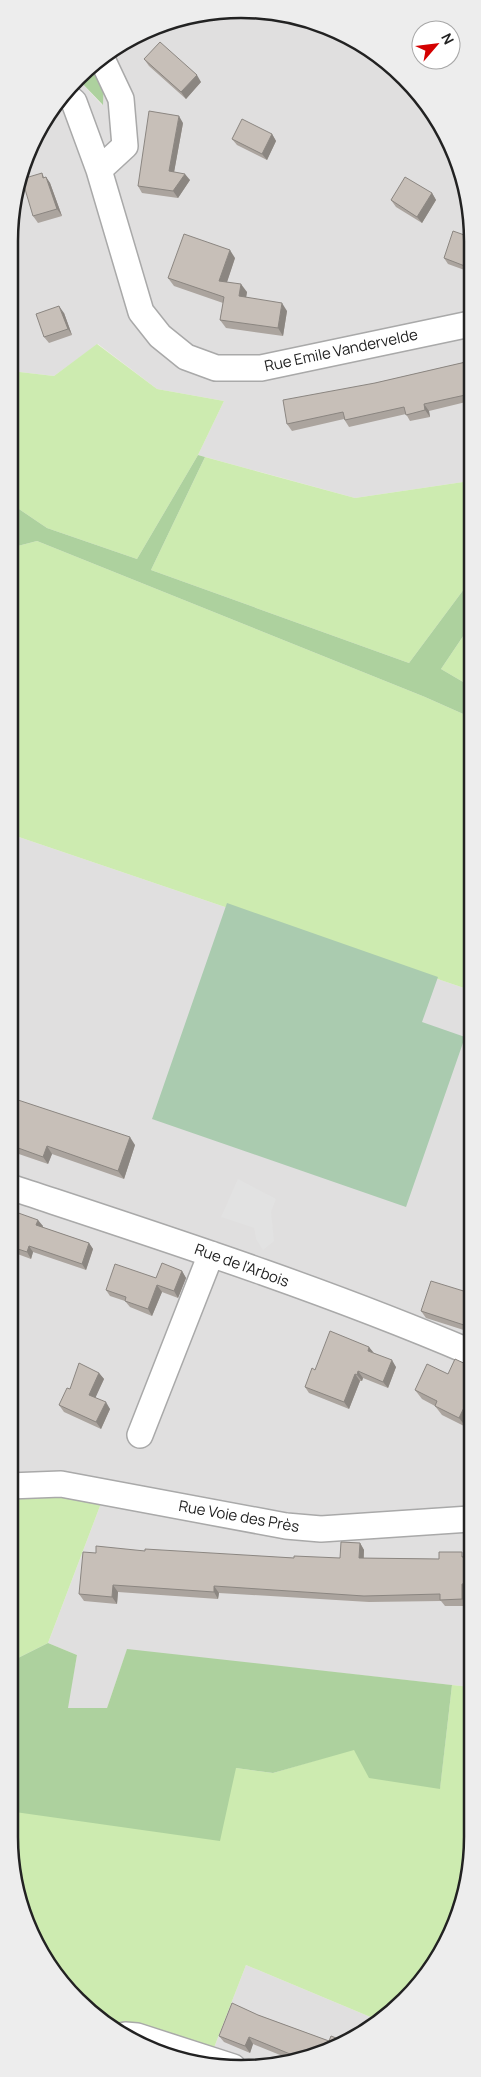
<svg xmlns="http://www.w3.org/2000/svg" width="481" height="2077" viewBox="0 0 481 2077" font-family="Manrope,sans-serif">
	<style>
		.residential { fill: #e0dfdf }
		.grass { fill: #cdebb0 }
		.forest { fill: #add19e }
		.cemetery { fill: #aacbaf }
		.parking { fill: #e2e2e2 }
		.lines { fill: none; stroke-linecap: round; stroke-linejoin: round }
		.minor-casing { stroke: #a9a9a9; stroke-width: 28 }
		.minor { stroke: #fff; stroke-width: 25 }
		.wall { fill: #aba49e }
		.shaded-wall { fill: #8b8681 }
		.building { fill: #c7bfb8; stroke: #8b8681 }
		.labels { text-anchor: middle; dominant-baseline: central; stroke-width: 5; stroke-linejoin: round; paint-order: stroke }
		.street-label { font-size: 15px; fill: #222; stroke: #fff }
		.rim { fill: none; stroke: #222; stroke-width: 2.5 }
	</style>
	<rect width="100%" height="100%" fill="#f2efe9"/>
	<path class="residential" d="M271,11L343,33L405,77L448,138L470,211V481L355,498L198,455L224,401L157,389L98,344L54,376L11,371V210L40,124L79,80L102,105L100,56L181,17Z
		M10,834L470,990V1687L127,1650L107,1708H67L77,1655L48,1643L103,1498L9,1483Z
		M246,1965L380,2021L301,2060L225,2068L210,2058Z"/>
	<path class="grass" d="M97,344L157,389L224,401L198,455L137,559L47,528L10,503L11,371L54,376Z
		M205,457L355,498L470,481V581L409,663L151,570Z
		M37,541L425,697L470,717V990L10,834V548Z
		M470,626V686L441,669Z
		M9,1492L103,1498L48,1643L12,1661L14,1719H9Z
		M452,1685L470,1687V1867L441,1952L382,2020L380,2021L246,1965L210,2058L129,2037L66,1990L26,1925L9,1836V1787L15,1812L236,1768L273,1773L354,1749L440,1788Z"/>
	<path class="forest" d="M94,63L104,73L103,105L79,80Z
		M198,455L205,457L151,570L409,663L470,581V626L441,669L470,686V717L425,697L37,541L10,548V503L47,528L137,559Z
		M48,1643L77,1655L68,1708H107L127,1649L452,1685L440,1789L369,1778L354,1750L273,1773L236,1768L220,1841L15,1812L9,1787V1719H14L12,1661Z"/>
	<path class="cemetery" d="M227,903L438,977L422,1022L465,1037L406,1207L152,1119Z"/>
	<path class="parking" d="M238,1179L276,1199L271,1212L274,1241L263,1250L256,1239L254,1228L221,1217Z"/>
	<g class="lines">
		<g class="minor-casing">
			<path id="minor" d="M98,59L104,63L121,99L125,146L99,170
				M66,95L74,102L99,170L141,312L160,336L186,357L216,368H261L470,324
				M10,1187C164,1238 320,1288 470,1352
				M140,1435L211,1254
				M9,1486L61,1484L286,1526L321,1529L470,1519
				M125,2035L137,2036L233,2067"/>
		</g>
		<use href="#minor" class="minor"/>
	</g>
	<path class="wall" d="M144,59L201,82L186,99L149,66Z
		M183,123L174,172L190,180L178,198L142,193L138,186Z
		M272,134L276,141L267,160L237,145L232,139Z
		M42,173L44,177H46L50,183L62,216L38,223L33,216Z
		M432,193L436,200L422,223L396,207L391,200Z
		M470,237V272L448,264L444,258Z
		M235,258L227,282L247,292L246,297L287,311L283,336L226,328L220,320L223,303L174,286L168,278Z
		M64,313L72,335L49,343L44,337Z
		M470,361V401L429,411L430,417L410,421L406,414L349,427L344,419L292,431L287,424L375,383Z
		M10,1101L135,1145L124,1179L52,1154L48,1164L10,1151Z
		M10,1210L43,1226L42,1227L89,1243L93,1249L86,1270L33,1252L31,1259L12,1252L9,1249L10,1238L11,1234H10Z
		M182,1271L186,1278L178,1298L162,1292L152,1316L130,1307L125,1301L110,1296L106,1290L156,1278Z
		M470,1293V1332L426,1318L421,1311Z
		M374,1353L396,1367L388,1388L363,1378L362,1381H360L349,1409L309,1393L305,1387L315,1370Z
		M470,1366V1418L466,1427L442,1415L435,1406L422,1399L415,1390Z
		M99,1373L104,1379L95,1397L110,1409L101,1429L64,1412L59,1405L70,1389Z
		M360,1543L364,1550V1558L439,1559L470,1556V1590L467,1591V1606H445L441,1601L369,1602L219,1593L218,1599L118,1592L117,1604L84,1601L79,1594L96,1553L145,1551L294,1558H340Z
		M258,2015L329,2041L341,2040L301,2060L295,2061L253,2044L250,2053L224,2042L219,2036Z"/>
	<path class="shaded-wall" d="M197,75L201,82L186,99L181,92Z
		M179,116L183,123L173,178L169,171Z
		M272,134L276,141L267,160L262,154Z
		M185,174L190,180L178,198L173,191Z
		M46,177L50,183L62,216L57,209Z
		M432,193L436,200L422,223L417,217Z
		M230,250L235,258L225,288L219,281Z
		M241,284L247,292L245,304L239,296Z
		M282,303L287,311L283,336L278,328Z
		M59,306L64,313L72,335L68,329Z
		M424,404L429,411L430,417L425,410Z
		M130,1137L135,1145L124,1179L118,1171Z
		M47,1146L52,1154L48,1164L43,1157Z
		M38,1220L43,1226L41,1232L36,1225Z
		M89,1243L93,1249L86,1270L82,1264Z
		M29,1246L33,1252L31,1259L27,1252Z
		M182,1271L186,1278L178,1298L174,1291Z
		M157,1285L162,1292L152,1316L148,1309Z
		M369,1347L374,1353L368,1351Z
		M392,1360L396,1367L388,1388L383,1382Z
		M358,1371L363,1378L362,1381L357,1375Z
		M99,1373L104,1379L94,1401L89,1395Z
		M355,1374L360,1381L349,1409L344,1402Z
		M470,1395V1418L466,1427L459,1418Z
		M106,1402L110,1409L101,1429L96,1422Z
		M360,1543L364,1550L363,1565L359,1558Z
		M462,1584L467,1591V1606L462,1599Z
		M113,1585L118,1592L117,1604L112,1597Z
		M214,1586L219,1593L218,1599L214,1592Z
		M249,2037L253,2044L250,2053L245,2046Z"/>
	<path class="building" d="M160,42L197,75L181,92L144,59Z
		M149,111L179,116L169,171L185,174L173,191L138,186Z
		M242,119L272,134L262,154L232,139Z
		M42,173L43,178L46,177L57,209L33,216L22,179Z
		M405,177L432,193L417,217L391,200Z
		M453,231L470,237V268L444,258Z
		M184,234L230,250L219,281L241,284L239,296L282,303L278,328L220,320L224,297L168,278Z
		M59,306L68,329L44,337L36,314Z
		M470,361V394L424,404L425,410L406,415L404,407L345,420L343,412L287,424L283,400L375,383Z
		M15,1099L130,1137L118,1171L47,1146L43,1157L10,1145V1101L14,1103Z
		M10,1210L38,1220L36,1225L89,1243L82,1264L29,1246L27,1252L9,1246L10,1238L12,1230L10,1229Z
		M162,1263L182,1271L174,1291L157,1285L148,1309L125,1301L126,1297L106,1290L115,1264L156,1278Z
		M431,1281L470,1293V1327L421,1311Z
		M330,1331L369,1347L368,1351L392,1360L383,1382L358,1371L357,1375L355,1374L344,1402L305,1387L312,1368L315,1370Z
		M455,1359L470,1366V1395L459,1418L435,1406L437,1401L415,1390L427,1364L448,1374Z
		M79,1363L99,1373L89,1395L106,1402L96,1422L59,1405L67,1388L70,1389Z
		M341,1542L360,1543L359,1558L439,1559V1552H462V1557L470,1556V1583L462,1584V1599L440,1600V1594L364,1596L214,1586V1592L113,1585L112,1597L79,1594L83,1552L96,1553V1546L145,1551V1549L294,1558V1556L340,1558Z
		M232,2003L258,2015L329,2041L331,2036L341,2040L302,2059L249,2037L245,2046L219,2036Z"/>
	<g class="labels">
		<g class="street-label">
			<text transform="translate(341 350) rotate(-12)">Rue Emile Vandervelde</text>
			<text transform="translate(242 1265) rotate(20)">Rue de l'Arbois</text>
			<text transform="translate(239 1516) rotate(10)">Rue Voie des Près</text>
		</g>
	</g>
	<path d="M0 0H481V2077H0ZM241 18H241A223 223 0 0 1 464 241V1837A223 223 0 0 1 241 2060H241A223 223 0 0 1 18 1837V241A223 223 0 0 1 241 18Z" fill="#ededed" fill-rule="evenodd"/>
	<path class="rim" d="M241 18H241A223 223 0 0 1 464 241V1837A223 223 0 0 1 241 2060H241A223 223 0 0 1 18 1837V241A223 223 0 0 1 241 18Z"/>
	<g transform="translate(436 45) rotate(62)"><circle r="24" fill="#ffffff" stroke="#a7a7a7"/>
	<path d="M0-4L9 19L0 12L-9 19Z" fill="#d40000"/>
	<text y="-8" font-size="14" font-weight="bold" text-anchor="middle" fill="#222222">N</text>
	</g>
</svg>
